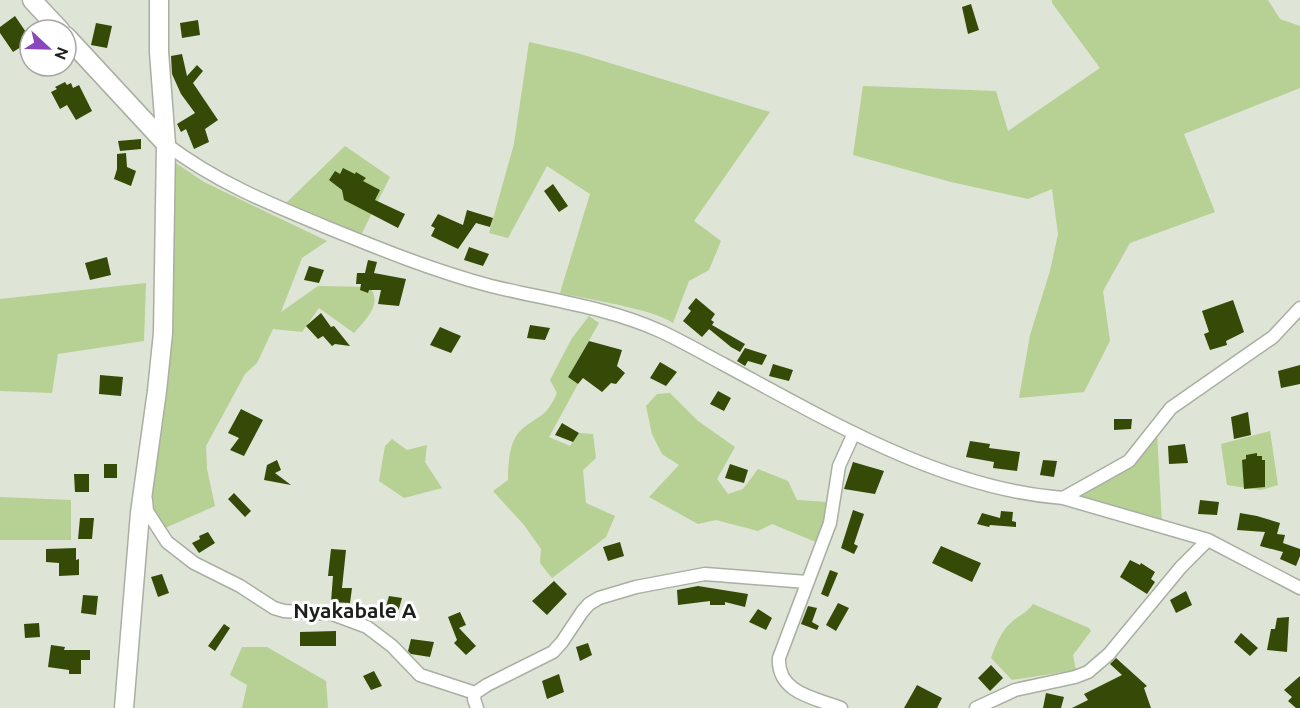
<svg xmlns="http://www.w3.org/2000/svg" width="1300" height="708" viewBox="0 0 1300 708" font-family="Ubuntu,sans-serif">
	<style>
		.green { fill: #b7d093 }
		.building { fill: #354a07 }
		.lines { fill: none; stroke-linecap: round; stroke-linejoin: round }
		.street-casing { stroke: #a9afa2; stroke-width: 15 }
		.secondary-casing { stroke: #a9afa2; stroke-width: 21 }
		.street { stroke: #fff; stroke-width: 12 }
		.secondary { stroke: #fff; stroke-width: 18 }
		.labels { text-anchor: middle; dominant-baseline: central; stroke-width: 6; stroke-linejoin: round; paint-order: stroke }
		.quarter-label { font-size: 21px; font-weight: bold; fill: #1d1f1b; stroke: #fff }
	</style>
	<rect width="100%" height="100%" fill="#dee4d6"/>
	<path class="green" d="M1052,0H1268L1280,19L1300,26V88L1184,134L1215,212L1130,243L1103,291L1110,341L1084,392L1019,398L1030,335L1050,271L1058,234L1052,189L1028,199L951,182L853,155L863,86L996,91L1008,131L1100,68L1052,3Z
		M529,42L577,53L770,112L694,221L721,241L709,270L689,281L673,323C654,309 586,299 560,293L590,194L547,166L508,238L489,233L514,144Z
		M345,146L390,177L360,237L284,205Z
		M164,155L204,182L327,241L302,258L281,312L318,286L370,287C383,305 365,320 354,333L319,308L302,332L273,329L257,363L245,374L206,446L207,469L215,506L165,528L150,517L148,425L161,338Z
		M146,283L144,341L58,354L52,393L0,391V299Z
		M589,316L599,323L568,377L578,384L549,437L570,446L579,433L593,434L596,458L583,470L586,503L615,516L606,537L552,578L540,563L541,549L524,525L493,491L508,480C508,465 509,441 521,430C540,414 546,418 557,393L550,380L572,338Z
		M670,393L698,421L735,447L717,479L728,494L743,489L758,469L788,481L797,500L829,502L828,547L772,524L758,531L716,520L698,524L649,497L679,465L662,454L652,434L646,406L657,394Z
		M1270,431L1278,485L1261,490L1227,485L1221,444Z
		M1157,433L1162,523L1080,499L1082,495L1106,480Z
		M392,439L407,450L427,445L425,462L442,488L404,498L379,481L385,446Z
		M0,497L71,500V540H0Z
		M1033,604L1089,628L1091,631L1073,655L1076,670L1012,680L991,658C996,644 1002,629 1014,620C1022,614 1027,612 1033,604Z
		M242,647H267L326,681L328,708H242L247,685L230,675Z"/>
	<path class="building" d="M971,4L979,30L968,34L962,7Z
		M15,16L30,38V53L24,45L13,52L0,33V27Z
		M198,20L200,35L182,38L180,23Z
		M96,23L112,26L107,48L91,45Z
		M182,54L187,76L197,65L203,71L193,83L218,120L205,129L209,142L194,149L186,129L181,132L177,124L195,113L181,94L172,74L171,56Z
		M65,82L67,85L71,83L73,88L79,85L92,111L76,120L67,105L60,109L51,92L57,89L55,87Z
		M141,139V149L120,151L118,141Z
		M126,153L127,167L136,171L131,186L114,179L117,169V154Z
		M343,168L355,174L356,172L366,178L363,181L380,190L375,200L405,214L398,228L344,200L342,190L329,180L335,171L340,174Z
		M553,184L568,206L559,212L544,191Z
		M467,210L493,218L490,227L476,223L458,249L431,236L435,228L431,226L438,214L463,225Z
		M469,247L489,254L483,266L464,260Z
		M107,257L111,275L90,280L85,263Z
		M368,260L377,262L374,273L406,279L399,306L378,304L381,290H369L368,293L360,290L361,284H356L357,273H365Z
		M309,266L324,270L319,283L304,280Z
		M696,298L715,314L711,320L714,322L712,325L745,344L740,352L731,347L709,329L711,327L702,337L683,321L691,311L688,308Z
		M1233,300L1244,332L1226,341L1227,345L1210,350L1204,334L1209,332L1202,311Z
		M321,313L331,327L334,326L350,346L335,344L332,346L323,336L318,339L306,326Z
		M530,325L550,328L545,340L527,338Z
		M440,327L461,336L451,353L430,345Z
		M589,341L622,350L617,366L625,373L616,384L611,383L602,392L583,378L578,384L568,377Z
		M745,348L767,355L762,365L748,361L745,366L737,361Z
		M660,362L677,372L666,386L650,378Z
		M773,364L793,370L789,381L769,376Z
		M1300,365V384L1281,388L1278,371Z
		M100,375L123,377L121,396L99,394Z
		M718,391L731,398L724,411L710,404Z
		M241,409L263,420L244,456L230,450L239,438L228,433Z
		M1248,412L1251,435L1234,439L1231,417Z
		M1114,419H1132L1131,429L1114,430Z
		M562,423L579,433L573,442L555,435Z
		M970,441L990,444L989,448L1020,452L1017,471L993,468L994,462L966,457Z
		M1185,444L1188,463L1169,464L1168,446Z
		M1257,453V456H1262V460H1265V487L1244,489L1242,460L1246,459V455Z
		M277,460L281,470L275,473L291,485L264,480L267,465Z
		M1043,460L1057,461L1054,477L1040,475Z
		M853,462L884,471L875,494L844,489Z
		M104,464H117V478H104Z
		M730,464L748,470L744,483L725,478Z
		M74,474H89V492H75Z
		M234,493L251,511L245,517L228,499Z
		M1200,500L1219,502L1217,515L1198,514Z
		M853,510L864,514L854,544L858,546L854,554L841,548Z
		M1001,511L1013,512L1012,521L1016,522V527L990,525L989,527L977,524L982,513L1000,518Z
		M1240,513L1257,516L1280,523L1277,534L1285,535L1283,543L1300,549V556L1296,566L1280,559L1283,552L1260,546L1265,532L1237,530Z
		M80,518H94L92,539H78Z
		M208,532L215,543L199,553L192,543L200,539L199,536Z
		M620,542L624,556L608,561L603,547Z
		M941,546L981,563L972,582L932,563Z
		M76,548V560L79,559V575L59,576V563L46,562V549Z
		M331,549L346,550L342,588H352L350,603L331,602L333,576H328Z
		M1130,560L1140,565L1141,563L1155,572L1151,579L1155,582L1147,594L1120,577Z
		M830,570L838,573L828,597L821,594Z
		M162,574L169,593L158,597L151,577Z
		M554,581L567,594L547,615L532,601Z
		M698,586L748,594L745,607L725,602V605H710V601L678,605L677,590Z
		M1186,591L1192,605L1176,613L1170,600Z
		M83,595L98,596L96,615L81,613Z
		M389,596L402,598L398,612L385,610Z
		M838,603L849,608L836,631L826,625Z
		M808,606L817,608L812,622L819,626L817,630L801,624Z
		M758,609L772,618L766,630L749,622Z
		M460,612L466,625L459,628L476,646L466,655L454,643L457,640L448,617Z
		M1289,617L1287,652L1267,650L1271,629H1275L1277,618Z
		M39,623L40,637L25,638L24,624Z
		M224,624L230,628L215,651L208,646Z
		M336,631V646H300V632Z
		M1241,633L1258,648L1250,656L1234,642Z
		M411,639L434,642L430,657L411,654L408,651Z
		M588,643L592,655L580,661L576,647Z
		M51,645L65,647L64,650H90V660H81V674H69V670L48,667Z
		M1116,658L1147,686L1144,688L1151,708H1072L1088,700L1084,694L1122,675L1110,664Z
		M991,665L1003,678L990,691L978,678Z
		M374,671L382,686L371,690L363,676Z
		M559,674L564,692L547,699L542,681Z
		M1300,676V708H1296L1288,701L1292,697L1284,690Z
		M917,685L942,698L937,708H904Z
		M1046,693L1064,697L1061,708H1043Z"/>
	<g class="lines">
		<g class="street-casing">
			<path id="street" d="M166,144C214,181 270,204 326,227C380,249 434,271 491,286C548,300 607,307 660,331C682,341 704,354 725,365C829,421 943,489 1063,498L1208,540L1300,588
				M1063,498L1129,461L1171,408L1273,337L1300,308
				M146,500L147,511L167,542L194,563L240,586L274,608L284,611L332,614L367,627L392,646L420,675L475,693
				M477,708L474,699L475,693L487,685L553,652L562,642L582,612L589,604L599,598L636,587L705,574L807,582
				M841,708C815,698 777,693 779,658L830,523L839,466L854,433
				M976,708L1015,690L1075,677L1088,672L1109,654L1181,567L1208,540"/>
		</g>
		<g class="secondary-casing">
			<path id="secondary" d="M32,0L60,30
				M66,36L166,144
				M124,708L140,513L157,391L163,333L166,144L159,52V0"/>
		</g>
		<use href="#street" class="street"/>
		<use href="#secondary" class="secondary"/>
	</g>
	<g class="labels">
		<g class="quarter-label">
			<text x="355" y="610">Nyakabale A</text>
		</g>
	</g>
	<g transform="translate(48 48) rotate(112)"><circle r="28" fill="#ffffff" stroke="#a5a5a4" stroke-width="1.5"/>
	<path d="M0-4.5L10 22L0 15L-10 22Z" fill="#8847bc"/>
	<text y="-9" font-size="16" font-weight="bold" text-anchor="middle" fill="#1d1f1b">N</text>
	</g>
</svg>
